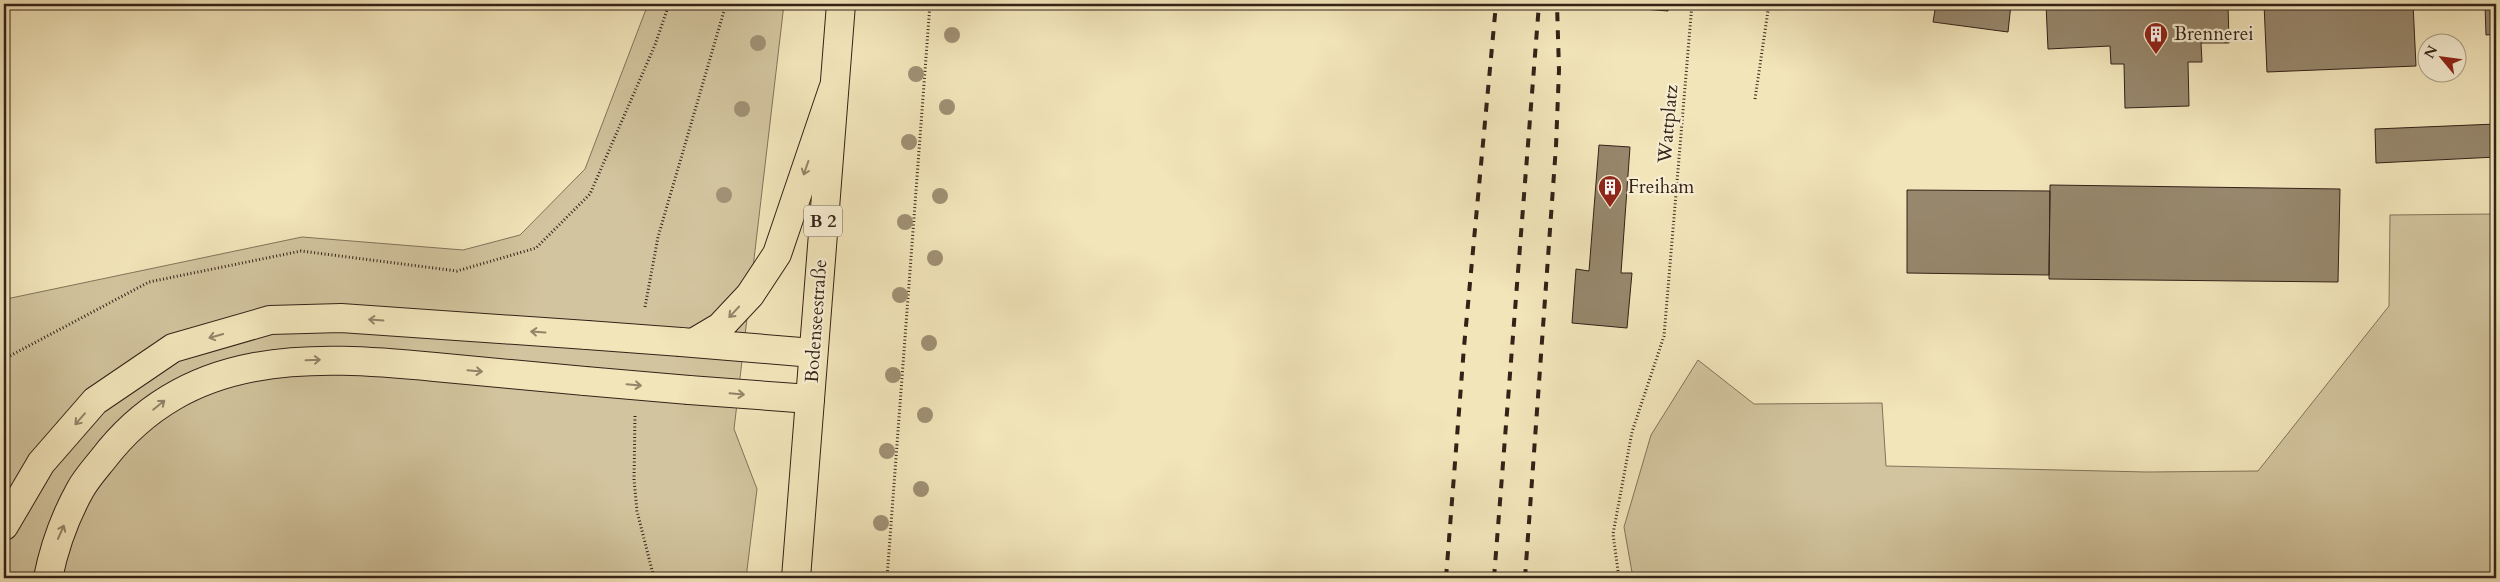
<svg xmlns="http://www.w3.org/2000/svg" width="2500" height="582" viewBox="0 0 2500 582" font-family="Cardo,serif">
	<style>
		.green { fill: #d2c49e; stroke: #83735b }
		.building { fill: #97876c; stroke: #342218 }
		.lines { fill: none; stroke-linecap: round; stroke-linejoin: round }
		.major-casing { stroke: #342218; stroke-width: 30 }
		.highway-casing { stroke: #342218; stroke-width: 30 }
		.path { stroke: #342218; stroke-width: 3; stroke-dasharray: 1 2.5; stroke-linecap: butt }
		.major { stroke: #f2e5ba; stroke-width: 28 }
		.highway { stroke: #f2e5ba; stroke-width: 28 }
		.rail { stroke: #342218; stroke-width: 4; stroke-dasharray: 9 9; stroke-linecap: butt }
		.highway-bridge-casing { stroke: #342218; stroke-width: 30; stroke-linecap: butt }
		.highway-bridge { stroke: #f2e5ba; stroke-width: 28 }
		.tree { fill: #a09074 }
		.oneway { stroke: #938469 }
		.labels { text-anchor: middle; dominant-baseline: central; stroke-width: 4.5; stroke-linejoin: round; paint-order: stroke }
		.shield { fill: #f7eed2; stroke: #6e5f50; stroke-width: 1 }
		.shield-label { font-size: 18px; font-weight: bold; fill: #342218 }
		.poi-label { font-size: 19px; fill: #342218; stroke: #f7eed2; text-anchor: start }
		.street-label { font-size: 19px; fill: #342218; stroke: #f7eed2 }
	</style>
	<rect width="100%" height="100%" fill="#f2e5ba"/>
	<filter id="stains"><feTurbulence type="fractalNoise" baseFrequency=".004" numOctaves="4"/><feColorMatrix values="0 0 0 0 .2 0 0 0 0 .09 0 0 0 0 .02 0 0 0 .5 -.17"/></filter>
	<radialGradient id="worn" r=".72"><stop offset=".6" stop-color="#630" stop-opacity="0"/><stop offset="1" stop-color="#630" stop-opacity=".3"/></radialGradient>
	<path class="green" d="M648,4H784L734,429L757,489L746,578H4V302L11,298L302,237L463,250L520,235L585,169Z
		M2496,214V578H1633L1624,527L1651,435L1698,360L1754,404L1882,403L1886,466L2147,472L2258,471L2389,306L2390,215Z"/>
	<path class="building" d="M1619,4H1669L1668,11L1619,7Z
		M1936,4H2011L2008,32L1933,22Z
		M2046,4H2228L2229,43H2201L2202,62H2188L2189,106L2125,108L2124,64H2111L2110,46L2048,49Z
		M2264,4H2413L2416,66L2267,72Z
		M2485,4H2496V34L2486,35Z
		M2496,124V157L2376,163L2375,129Z
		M1599,145L1630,147L1621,273H1632L1627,328L1572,323L1576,269L1589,271Z
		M2050,185L2340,189L2338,282L2049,279Z
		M1907,190L2050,191L2049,275L1907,273Z"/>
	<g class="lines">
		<g class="major-casing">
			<path id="major" d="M796,578L841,4"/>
		</g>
		<g class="highway-casing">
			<path id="highway" d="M681,342L693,343L720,327L750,295L777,254L833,89
				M693,343L813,353
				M689,390L810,399
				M4,526L41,463L95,401L173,348L270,320L341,318L587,335
				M48,578C54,548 65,517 80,490C86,479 95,469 103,459C187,349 310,355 435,367C485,372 535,376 585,381"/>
		</g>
		<path class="path" d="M1755,99L1769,4
			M645,307L658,237L726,4
			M4,359L149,282L301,251L457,271L536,248L590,194L655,45L669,4
			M635,416L634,480L637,511L654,578
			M887,578L930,4
			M1619,578L1613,534L1632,432L1664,336L1692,4"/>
		<use href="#major" class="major"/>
		<use href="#highway" class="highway"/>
		<path class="rail" d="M1446,578L1464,347L1496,4
			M1494,578L1539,4
			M1525,578L1556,146L1559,70L1557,4"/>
		<g class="highway-bridge-casing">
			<path id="highway-bridge" d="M587,335L681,342
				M585,381L689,390"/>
		</g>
		<use href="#highway-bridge" class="highway-bridge"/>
	</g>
	<g class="tree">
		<circle cx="952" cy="35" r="8"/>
		<circle cx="758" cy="43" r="8"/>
		<circle cx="916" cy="74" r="8"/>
		<circle cx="947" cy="107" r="8"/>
		<circle cx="742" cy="109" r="8"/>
		<circle cx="909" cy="142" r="8"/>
		<circle cx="724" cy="195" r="8"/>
		<circle cx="940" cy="196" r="8"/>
		<circle cx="905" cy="222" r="8"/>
		<circle cx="935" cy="258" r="8"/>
		<circle cx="900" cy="295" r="8"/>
		<circle cx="929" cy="343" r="8"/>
		<circle cx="893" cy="375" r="8"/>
		<circle cx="925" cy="415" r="8"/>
		<circle cx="887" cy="451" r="8"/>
		<circle cx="921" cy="489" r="8"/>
		<circle cx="881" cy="523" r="8"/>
	</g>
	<defs><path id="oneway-shaft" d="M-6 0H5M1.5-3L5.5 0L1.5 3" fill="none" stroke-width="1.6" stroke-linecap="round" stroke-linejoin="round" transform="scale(1.25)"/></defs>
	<g class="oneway">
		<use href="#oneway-shaft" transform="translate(806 168) rotate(109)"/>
		<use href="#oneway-shaft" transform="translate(734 312) rotate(133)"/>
		<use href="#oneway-shaft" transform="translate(376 320) rotate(-176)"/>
		<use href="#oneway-shaft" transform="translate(538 332) rotate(-176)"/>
		<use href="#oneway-shaft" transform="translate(216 336) rotate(164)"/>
		<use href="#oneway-shaft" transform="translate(313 360) rotate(-2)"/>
		<use href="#oneway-shaft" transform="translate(475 371) rotate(5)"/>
		<use href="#oneway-shaft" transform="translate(634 385) rotate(5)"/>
		<use href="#oneway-shaft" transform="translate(737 394) rotate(5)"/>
		<use href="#oneway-shaft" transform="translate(159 405) rotate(-39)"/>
		<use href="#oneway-shaft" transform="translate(80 419) rotate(131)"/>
		<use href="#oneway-shaft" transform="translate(61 532) rotate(-66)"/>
	</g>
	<defs>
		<g id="building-pin" transform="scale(1.25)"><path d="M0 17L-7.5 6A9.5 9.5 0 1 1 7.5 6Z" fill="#8f2418" stroke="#f7eed2"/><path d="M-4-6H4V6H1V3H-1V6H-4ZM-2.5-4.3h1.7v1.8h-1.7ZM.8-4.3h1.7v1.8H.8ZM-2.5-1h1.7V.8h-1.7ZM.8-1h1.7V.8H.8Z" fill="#fff"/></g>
	</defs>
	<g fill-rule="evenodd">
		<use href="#building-pin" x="2156" y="34"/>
		<use href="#building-pin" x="1610" y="187"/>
	</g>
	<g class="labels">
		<rect class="shield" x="804" y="205.5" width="38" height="31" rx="4"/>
		<g class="shield-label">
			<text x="823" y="221">B 2</text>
		</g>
		<g class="poi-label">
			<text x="2174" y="34">Brennerei</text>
			<text x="1628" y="187">Freiham</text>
		</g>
		<g class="street-label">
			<text transform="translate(1668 124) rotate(-85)">Wattplatz</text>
			<text transform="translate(816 321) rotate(-86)">Bodenseestraße</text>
		</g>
	</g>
	<rect width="2500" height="582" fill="none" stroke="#f2e5ba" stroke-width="20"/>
	<rect x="5" y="5" width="2490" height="572" fill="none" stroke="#342218" stroke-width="2.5"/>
	<rect x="10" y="10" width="2480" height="562" fill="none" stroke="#342218"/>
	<g transform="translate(2442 58) rotate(299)"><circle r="24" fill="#f7eed2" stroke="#a99c88"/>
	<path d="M0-4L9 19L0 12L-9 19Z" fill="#8f2418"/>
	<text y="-8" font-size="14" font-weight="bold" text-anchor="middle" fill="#342218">N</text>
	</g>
	<rect width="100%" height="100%" filter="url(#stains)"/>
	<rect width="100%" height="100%" fill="url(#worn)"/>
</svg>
